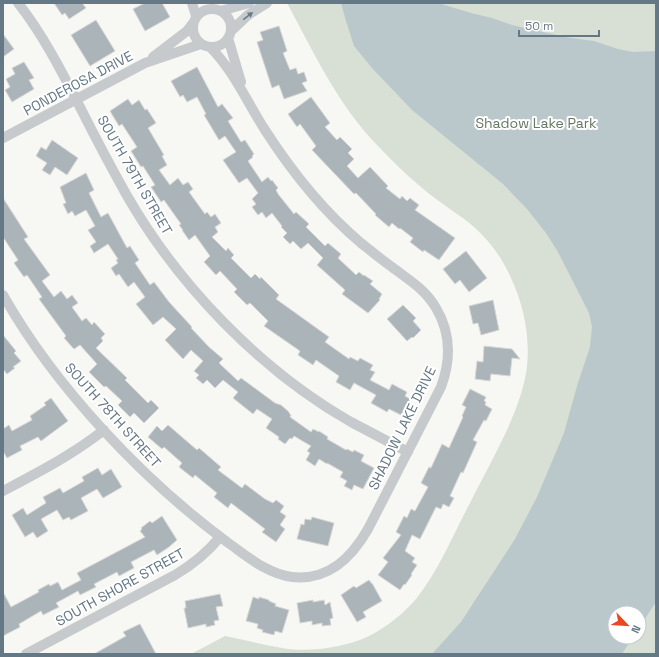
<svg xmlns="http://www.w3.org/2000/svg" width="659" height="657" viewBox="0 0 659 657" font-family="'Space Grotesk',sans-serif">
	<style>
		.green { fill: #d8dfd4; fill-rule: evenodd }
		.water { fill: #bbc8cb }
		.building { fill: #abb4b9; stroke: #d8d8d6 }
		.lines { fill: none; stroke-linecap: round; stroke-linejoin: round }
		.street { stroke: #c7cacd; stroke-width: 10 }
		.oneway { fill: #6a7c8a }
		.labels { text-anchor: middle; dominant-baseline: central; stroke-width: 4; stroke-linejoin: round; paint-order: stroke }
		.street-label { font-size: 14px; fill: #657886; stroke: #fff }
		.park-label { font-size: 14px; fill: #667860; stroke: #fff }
	</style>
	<rect width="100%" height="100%" fill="#f7f7f4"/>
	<path class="green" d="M287,3H656V654H191L225,636C246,640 267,646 288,649C313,652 346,647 369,636C387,627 403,614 416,599C439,570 453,535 470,503C490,462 521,413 527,367C530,336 524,306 511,278C503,259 489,240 473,226C461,216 448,208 436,199C415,183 396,165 378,146C338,105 314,53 287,3ZM615,613H639V637H615Z"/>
	<path class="water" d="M341,3H438L471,13L492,18L512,25L565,37L594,41L618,49L633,52L656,51V602L639,628V613H615V637H633L622,654H432L461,622L515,539L537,497L564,433L577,386L590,347L592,327L589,313L558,252L546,233L527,209L503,184L412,110L372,68L354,46L346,21Z"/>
	<path class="building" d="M54,3H82L86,8L69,19L65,13L62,15Z
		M145,3H162L170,17L145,31L133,9Z
		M96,20L115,51L90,66L71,35Z
		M279,26L287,51L283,53L290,70L296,68L298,74L304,72L307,81L302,83L307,91L284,99L279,85L272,88L257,42L263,40L260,32Z
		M3,34L14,49L3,57Z
		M24,62L34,78L29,80L34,89L12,102L5,90L10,87L6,79L15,74L12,68Z
		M197,67L218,107L222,104L233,118L228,121L241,142L245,140L254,154L252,156L253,157L248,161L262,182L268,177L271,181L272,180L278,188L276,190L278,194L294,214L296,212L309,224L306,227L325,246L328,243L341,254L338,258L356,275L359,272L364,276V275L373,281L370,284L382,294L379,299L380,300L368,313L342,294L345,290L317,265L323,258L308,243L301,249L293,241L290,244L283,237L287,233L281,227L282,226L272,213L266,218L262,212L258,215L252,207L256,204L252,199L258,193L247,178L239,183L223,160L236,152L225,136L219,140L204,115L206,114L197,97L187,102L183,95L180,97L171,81Z
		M311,97L330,123L325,127L337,140L340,137L352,149L348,153L354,159L347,166L358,178L370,167L388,186L386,188L400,199L402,196L407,201L410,198L419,205L415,210L455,238L439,260L424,250L423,252L410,242L413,238L400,228L399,229L392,223L389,227L375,215L376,214L356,193L354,194L312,150L316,146L300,124L297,127L288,114Z
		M128,99L132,105L139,100L145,110L147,109L156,123L148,128L164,155L162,156L167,165L159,170L170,185L178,178L183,185L188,182L193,189L189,192L202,210L205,214L207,212L211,217L215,214L221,223L215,227L218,232L212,237L226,251L228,248L234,255L231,258L251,278L255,274L260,279L261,277L279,295L276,299L329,337L325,342L349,359L350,357L358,361L360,358L373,365L370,370L375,372L370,380L389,390L392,384L407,392L405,396L410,399L401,415L389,409L387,412L371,403L376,395L354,383L350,390L336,382L339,376L316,360L313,365L298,355L300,351L264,326L268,321L250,303L247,305L234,292L237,289L220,271L216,275L204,262L210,256L195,235L189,240L182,230H183L179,225L181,224L164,200L161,202L151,187L155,185L143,166L141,167L131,151L137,147L122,124L119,126L110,111Z
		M52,140L78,158L67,175L55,167L50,175L42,170L47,163L36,156L41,147L46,150Z
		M86,173L94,190L89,193L101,217L108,213L127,248L130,246L139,260L135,263L150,285L154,282L169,302L192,327L191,328L209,347L223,359L219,363L238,381L241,378L275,403L281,405L289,412V413L291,415L290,417L311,432L313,429L319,432V431L328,437L327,439L346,450L347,449L353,452L354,450L364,455L361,461L374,468L363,489L354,485L352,490L344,486L347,481L340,477L343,472L327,463V464L319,459L315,466L306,460L310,453L307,451L311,446L294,436L292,439L290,438L285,444L278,439L279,437L266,428L272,419L257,409L253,414L233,398L238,392L223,380L215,388L207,380L203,384L196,378L199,375L194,371L203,361L191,350L183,359L165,340L176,329L163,317L153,325L145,315L136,304L145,297L134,282L128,287L119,274L116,276L111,268L118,263L116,260L118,259L108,244L94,253L90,246L96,242L88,230L95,226L86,210L75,216L72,211L68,214L63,204L66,203L60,187Z
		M3,198L28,237L24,239L50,275L42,281L54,297L61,291L67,299L72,295L78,303L72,307L82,321L86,318L92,325L94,322L105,334L101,338L103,341L96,348L127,378L125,380L148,403L151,400L159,408L144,423L134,413L130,417L118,405L122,401L106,386L104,387L89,372L97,364L80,345L74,349L64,338L66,336L39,299L42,297L27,275L24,277L14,263L18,260L3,237Z
		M466,251L487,278L469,292L460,280L455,284L443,269Z
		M493,300L499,330L481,335L478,323L473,324L469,306Z
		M403,305L416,318L413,321L421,330L413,338L412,337L407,341L387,319Z
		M3,335L16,351L14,353L21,361L13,367L15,368L7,374L3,369Z
		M484,346L512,349L520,359L512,358L510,376L491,374L490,381L475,379L477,361L483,362Z
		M470,389L486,397L484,401L486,402L485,405L492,409L486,421L484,420L473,440L477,442L463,473L461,472L450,496L454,498L449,507L443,504L441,509L436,507L420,539L412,535L405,551L415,558L412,562L417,565L411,574L412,575L405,585L404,584L400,590L378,575L388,562L383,558L401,535L396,532L404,516L407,518L411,509L415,511L428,487L421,483L429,467L431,468L442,444L449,448L463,417L462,416L466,407L462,405Z
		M51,398L68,421L41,441L38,437L20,446L22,450L7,458L3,451V429L9,425L12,431L32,420L30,416L46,405L44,403Z
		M168,425L197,450L199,448L221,467L218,470L242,488L245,484L265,499L273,503L276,500L284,506L280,512L286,516L280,525L285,529L276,542L262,532L265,529L231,503L228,508L214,497L217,493L195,475L193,478L179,467L182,463L164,447L162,449L148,437L157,426L162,431Z
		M98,468L102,475L111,469L122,487L103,498L97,489L81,498L88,511L71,520L69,517L63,520L57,510L41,519L48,531L37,538L33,532L25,537L12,515L23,508L27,515L46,503L43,497L60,488L63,493L84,481L82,477Z
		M162,516L177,540L169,547L157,555L154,550L131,562L134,568L119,576L117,572L94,584L96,587L80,595L78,591L56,603L59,607L43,615L41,611L19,624L20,627L3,636V592L11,607L39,592L38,590L49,584L50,586L58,582L62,590L81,580L77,573L145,537L140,531L142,529L141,528L150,521L152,523Z
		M312,517L334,523L328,546L297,539L301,524L304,525L305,519L311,520Z
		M369,580L372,584V583L382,601L363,612L366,617L357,622L341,595L354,586L356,588Z
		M220,594L223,606L216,607L219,620L214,621L215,625L206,627V624L188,628L184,608H186L185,601Z
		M253,597L259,599V597L269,600V601L276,604L275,606L289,610L282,633L275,631L274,635L262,632L263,630L257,628L258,624L246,621Z
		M313,600V602L324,600L325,605L330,602L333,618L330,619L331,625L322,626V623L312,625V621L300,623L297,603Z
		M140,624L156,654H94L126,636L123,632Z"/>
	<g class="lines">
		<path class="street" d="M18,3C44,36 63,74 82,111C96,139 111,167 126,194C178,285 260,370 351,422C370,432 389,442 408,452
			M192,3L196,16
			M193 28a19 19 0 1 1 38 0a19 19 0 1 1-38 0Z
			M221,11L249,3
			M231,31L248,15L267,3
			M228,38L241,82
			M153,57L187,31L193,23
			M3,138L145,63L201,44
			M3,295C55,387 142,479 227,542C247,556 267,574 292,577C329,581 352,557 368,529L441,387C451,360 451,333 436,308C425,289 409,280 392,267C382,260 371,251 361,243C323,211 292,172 265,130C247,102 234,71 210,47
			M3,491C39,472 72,455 104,430
			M26,654L175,575C192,565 207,553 220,537"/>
	</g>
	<defs><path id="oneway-solid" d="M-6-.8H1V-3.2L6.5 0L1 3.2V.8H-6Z"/></defs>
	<use class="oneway" href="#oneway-solid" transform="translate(248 16) rotate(-38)"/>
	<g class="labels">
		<g class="street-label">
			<text transform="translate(78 83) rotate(-28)">PONDEROSA DRIVE</text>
			<text transform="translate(135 175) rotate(60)">SOUTH 79TH STREET</text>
			<text transform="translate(113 415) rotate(48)">SOUTH 78TH STREET</text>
			<text transform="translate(402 428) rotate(-64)">SHADOW LAKE DRIVE</text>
			<text transform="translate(120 587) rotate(-29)">SOUTH SHORE STREET</text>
		</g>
		<g class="park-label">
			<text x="536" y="123">Shadow Lake Park</text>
		</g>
	</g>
	<rect width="659" height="657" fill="none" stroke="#657886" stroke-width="8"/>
	<g transform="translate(627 625) rotate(115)"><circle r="19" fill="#ffffff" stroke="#c1c9cf"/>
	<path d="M0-3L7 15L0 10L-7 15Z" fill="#ea4820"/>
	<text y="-6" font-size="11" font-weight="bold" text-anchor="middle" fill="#657886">N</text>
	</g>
	<path d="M519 30v6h80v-6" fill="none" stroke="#657886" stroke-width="2"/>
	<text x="525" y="30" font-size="12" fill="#657886" stroke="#ffffff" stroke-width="3" paint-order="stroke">50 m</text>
</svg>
